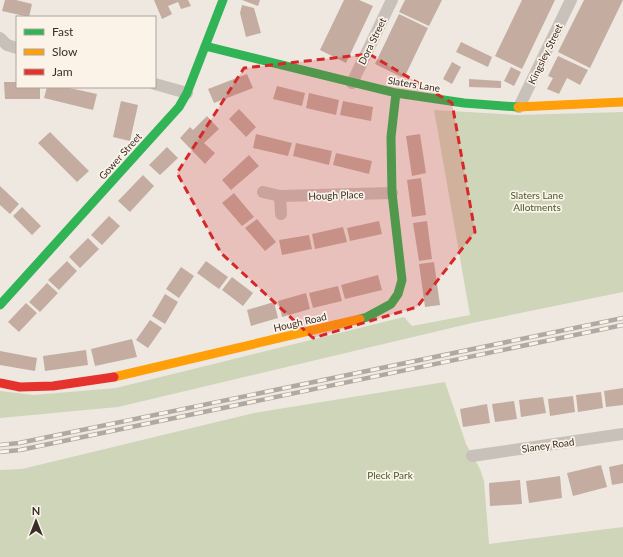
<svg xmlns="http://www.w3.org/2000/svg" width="623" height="557" viewBox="0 0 623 557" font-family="Lato,sans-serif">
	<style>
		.green { fill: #cfd5b9 }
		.building { fill: #c4aca1 }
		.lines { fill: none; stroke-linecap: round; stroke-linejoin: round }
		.street { stroke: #c8c1ba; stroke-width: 12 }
		.fast { stroke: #30b455; stroke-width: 9 }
		.slow { stroke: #ff9f0a; stroke-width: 9 }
		.jam { stroke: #e5322d; stroke-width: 9 }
		.rail-casing { stroke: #afa9a4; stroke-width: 4.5 }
		.rail { stroke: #fbf3e8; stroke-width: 3; stroke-dasharray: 9; stroke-linecap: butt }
		.marked { fill: #d62828; fill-opacity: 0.2; stroke: #d62828; stroke-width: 3; stroke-dasharray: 8 5; stroke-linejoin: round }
		.labels { text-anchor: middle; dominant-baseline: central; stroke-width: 3.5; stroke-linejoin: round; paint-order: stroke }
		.street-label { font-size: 10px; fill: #392d27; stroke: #fbf3e8 }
		.park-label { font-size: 10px; fill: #475a28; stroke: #fbf3e8 }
	</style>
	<rect width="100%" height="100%" fill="#eee8e1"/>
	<path class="green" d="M434,110L518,115L623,112V292L472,323L118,407L0,418V391L34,395L116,388L404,317L412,326L470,315Z
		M445,382L466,444L480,469L484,481L489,544L623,527V557H0V470L22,469L254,413Z"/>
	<path class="building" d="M5,0H16L32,4L29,17L2,11Z
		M154,0H188L191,6L181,9L178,2L168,6L172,14L162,19Z
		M242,0H260L258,6Z
		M344,0H359L373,6L346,63L320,50Z
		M405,0H442L429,26L399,12Z
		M522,0H555L522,69L495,56Z
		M584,0H623L590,68L558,52Z
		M242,5L254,8L261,33L246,37L240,13Z
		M399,14L428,28L404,78L375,64Z
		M461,42L492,57L488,67L456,52Z
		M558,56L588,70L580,85L567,78L559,94L547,89L553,78L548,76Z
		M452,62L461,67L452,84L443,79Z
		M511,67L521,72L514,86L504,81Z
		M247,74L253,88L214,103L208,89Z
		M469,79L501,81V88L469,87Z
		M4,82H17V87H40V99H5Z
		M277,86L305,93L302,106L273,99Z
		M47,87H65L97,94L93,110L44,98Z
		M309,93L339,100L336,115L306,108Z
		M121,101L138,105L130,141L113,137Z
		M343,101L373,107L371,121L340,115Z
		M239,109L256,127L246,137L229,119Z
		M207,116L219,129L204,143L215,153L205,164L180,138L190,127L193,130Z
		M50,132L89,171L77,182L38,143Z
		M256,134L292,143L288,156L253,148Z
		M420,134L426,173L412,176L406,136Z
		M296,143L332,151L329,165L293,156Z
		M167,147L178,158L160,175L149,165Z
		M336,153L372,161L369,174L333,165Z
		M249,155L259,166L231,190L222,180Z
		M143,175L154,186L130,212L118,201Z
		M421,178L426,215L412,217L407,180Z
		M0,186L19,204L10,214L0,205Z
		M234,193L254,217L242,226L222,203Z
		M22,207L41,226L32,235L13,216Z
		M109,216L120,226L102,245L91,235Z
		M257,219L276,242L265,251L245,228Z
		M379,221L382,234L350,241L347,228Z
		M427,221L432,259L419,261L413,223Z
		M343,227L347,242L315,249L312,234Z
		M309,235L312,249L282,255L279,240Z
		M88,238L99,249L80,268L69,257Z
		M67,261L77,271L59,290L48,280Z
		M206,261L228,277L219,289L197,273Z
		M434,262L440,305L425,307L419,264Z
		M181,267L194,276L179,298L166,289Z
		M378,275L382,290L345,299L341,285Z
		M232,277L253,293L243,306L222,290Z
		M47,283L58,293L40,312L29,302Z
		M338,286L342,301L313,308L309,293Z
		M306,293L310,309L282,317L278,301Z
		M165,294L178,302L165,324L152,316Z
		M274,302L278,318L251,326L247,310Z
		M26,303L37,313L19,332L8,322Z
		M150,320L162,328L148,348L136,340Z
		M132,339L137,357L95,366L91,349Z
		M86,350L88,365L45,371L43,356Z
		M0,351L37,358L35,371L0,365Z
		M623,388V405L606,407L604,391Z
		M601,392L603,408L578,412L576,395Z
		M573,396L575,412L550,416L548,399Z
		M543,397L546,413L521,417L519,400Z
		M514,401L517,419L495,422L492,404Z
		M487,404L490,423L463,427L460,409Z
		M623,464V483L612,485L609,467Z
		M601,465L607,487L573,496L567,473Z
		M560,476L562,498L529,503L526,481Z
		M520,480L522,504L490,506L489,483Z"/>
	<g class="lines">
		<path class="street" d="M0,38L7,45L17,48
			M352,83L392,0
			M155,84L187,93
			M519,107L571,0
			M263,192L280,196L392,193
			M280,196L281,214
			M472,456L623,434"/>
		<path class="fast" d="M205,46L396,93L464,103L518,107
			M0,305L179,107L187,93L223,0
			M360,319L367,317L391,304L398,294L402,280L392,193L391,137L396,93"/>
		<path class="slow" d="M518,107L623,102
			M114,377L360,319"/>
		<path class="jam" d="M0,383L20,387L53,386L114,377"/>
		<g class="rail-casing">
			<path id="rail" d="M0,445L19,443L623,318
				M0,452L20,450L623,325"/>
		</g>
		<use href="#rail" class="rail"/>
	</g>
	<path class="marked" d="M369,54L452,103L475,232L417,307L313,338L221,253L177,173L244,68Z"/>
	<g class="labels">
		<g class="street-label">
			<text transform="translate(372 41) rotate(-64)">Dora Street</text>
			<text transform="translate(545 54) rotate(-64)">Kingsley Street</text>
			<text transform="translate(414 84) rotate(9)">Slaters Lane</text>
			<text transform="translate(120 156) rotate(-48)">Gower Street</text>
			<text transform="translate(336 195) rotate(-2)">Hough Place</text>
			<text transform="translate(300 322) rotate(-13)">Hough Road</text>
			<text transform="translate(548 445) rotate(-8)">Slaney Road</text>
		</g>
		<g class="park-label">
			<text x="537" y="195">Slaters Lane<tspan x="537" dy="12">Allotments</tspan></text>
			<text x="390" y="475">Pleck Park</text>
		</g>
	</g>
	<rect x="16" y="16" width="140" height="72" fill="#fbf3e8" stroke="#ada49b"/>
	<rect x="24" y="29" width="20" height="6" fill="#30b455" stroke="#ada49b"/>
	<text x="52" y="36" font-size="12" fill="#392d27">Fast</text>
	<rect x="24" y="49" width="20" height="6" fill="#ff9f0a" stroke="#ada49b"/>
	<text x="52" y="56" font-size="12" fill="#392d27">Slow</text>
	<rect x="24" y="69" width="20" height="6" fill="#e5322d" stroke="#ada49b"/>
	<text x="52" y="76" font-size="12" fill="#392d27">Jam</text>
	<g transform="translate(36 521)" stroke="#fbf3e8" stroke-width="3" paint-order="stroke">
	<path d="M0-3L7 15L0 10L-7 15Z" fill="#392d27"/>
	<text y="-6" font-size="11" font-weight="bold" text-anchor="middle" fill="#392d27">N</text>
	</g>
</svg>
